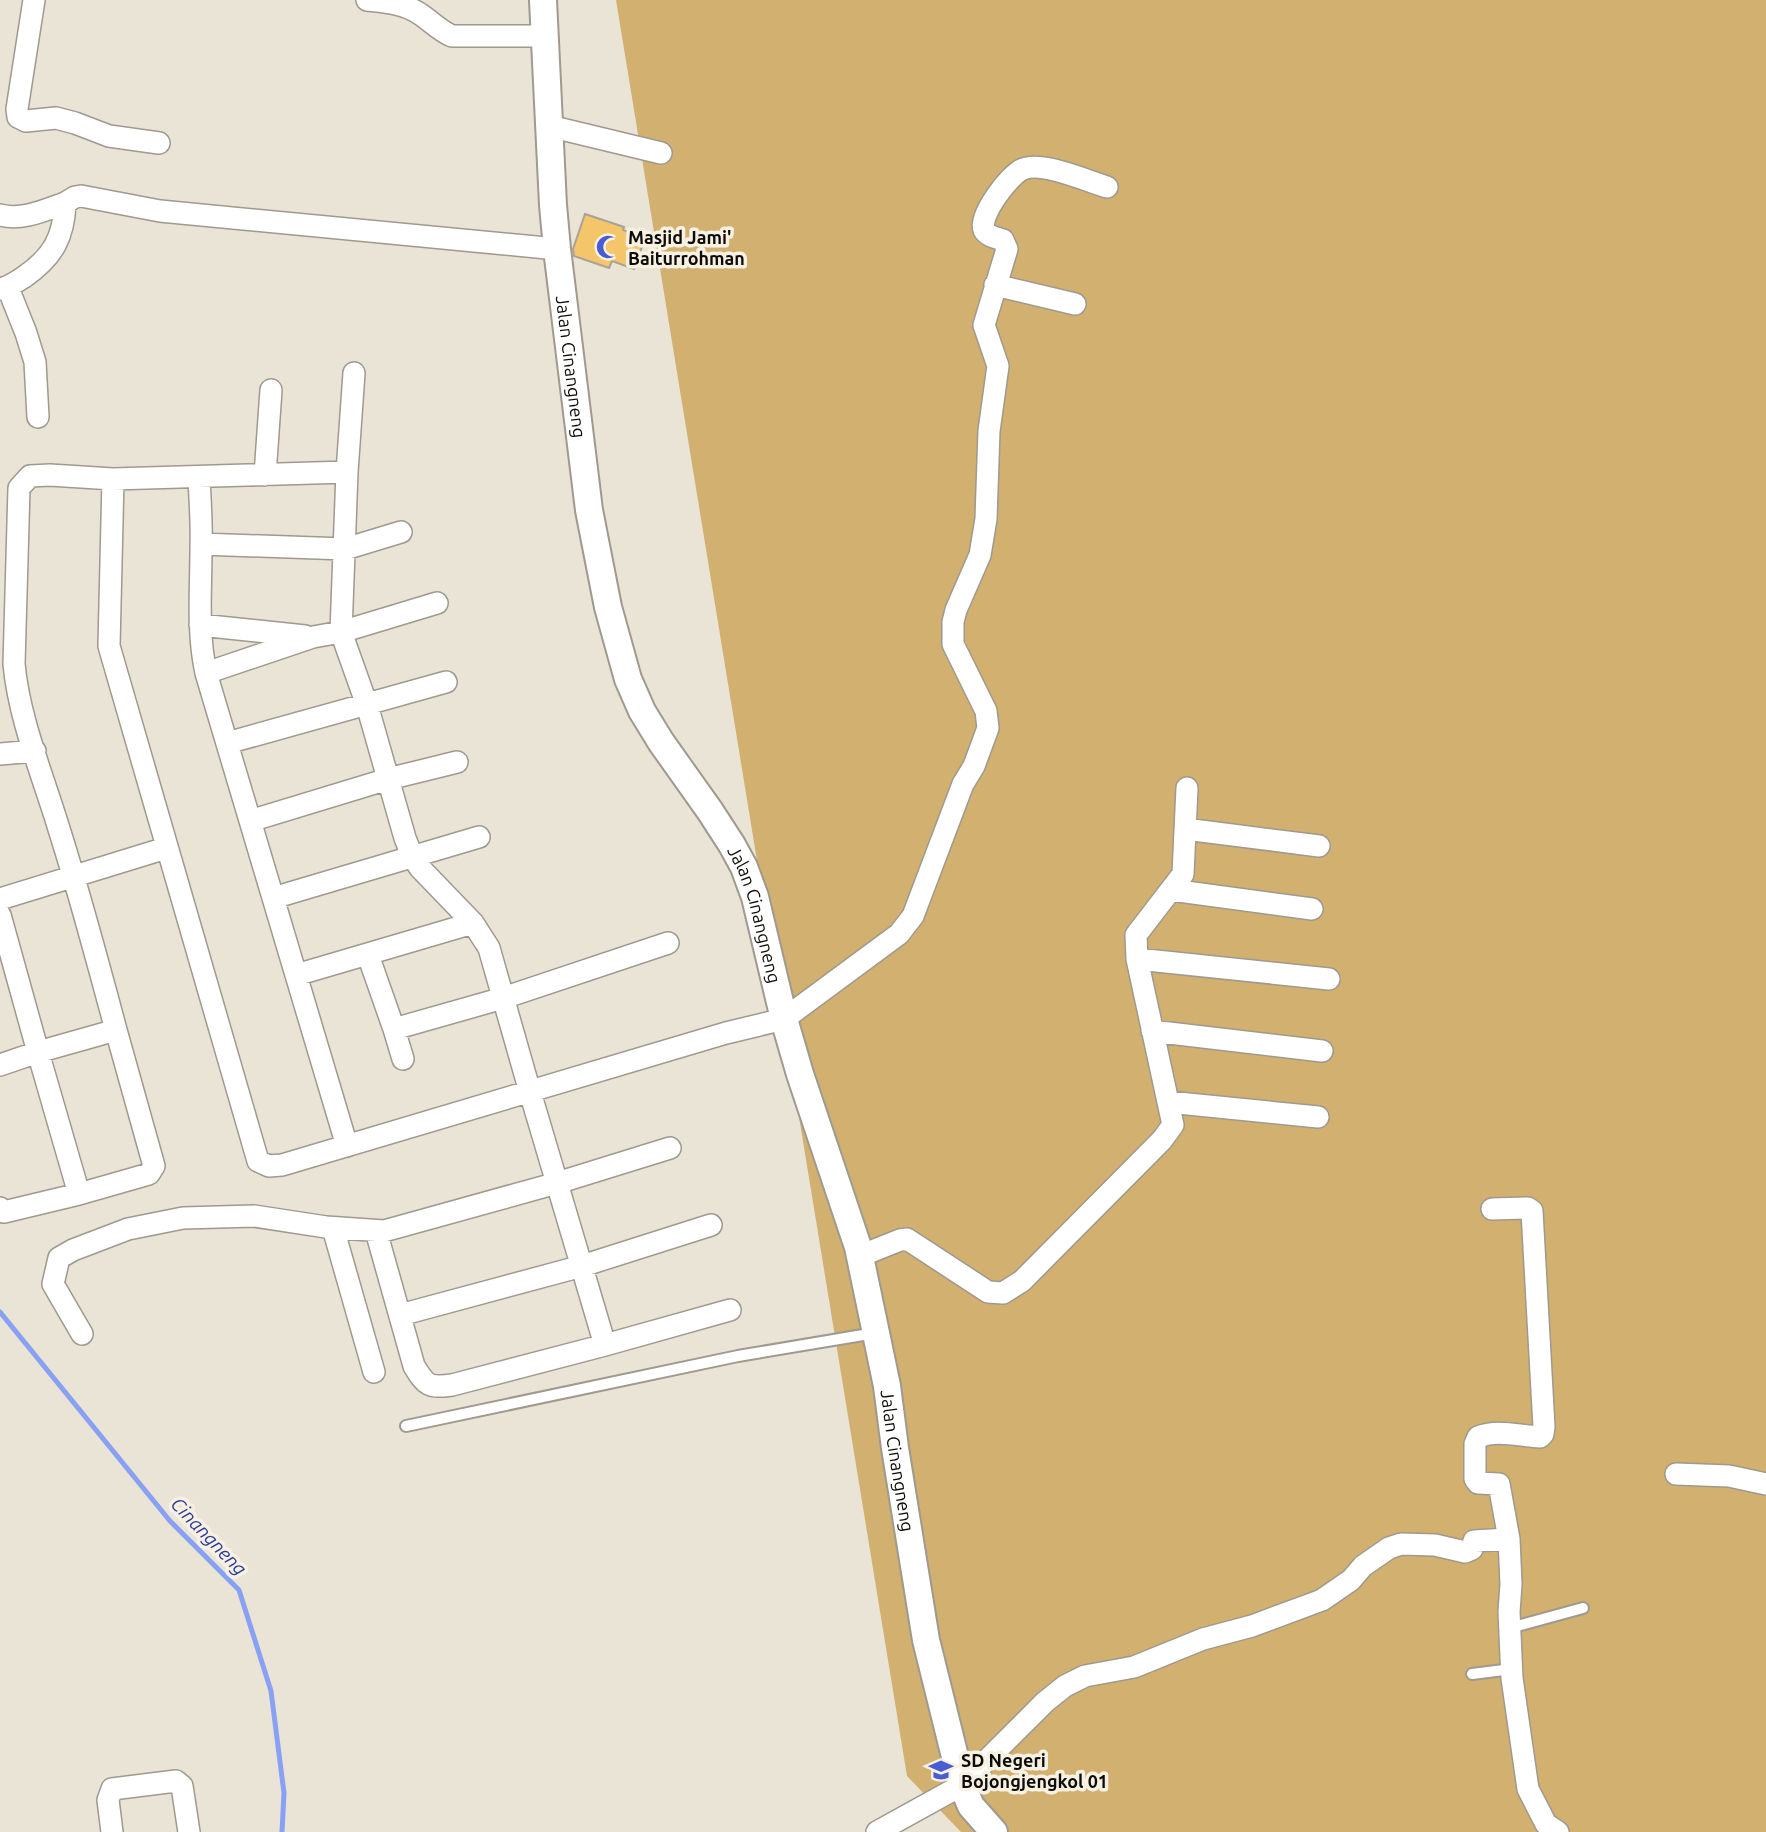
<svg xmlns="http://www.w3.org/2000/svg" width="1766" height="1832" viewBox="0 0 1766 1832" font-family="Ubuntu,sans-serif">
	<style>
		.green { fill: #d2b06f }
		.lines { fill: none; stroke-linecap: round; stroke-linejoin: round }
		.stream { stroke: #89a1f3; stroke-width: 5 }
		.building { fill: #f5c669; stroke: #a9a297; stroke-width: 2 }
		.service-casing { stroke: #9f998e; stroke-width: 14 }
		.minor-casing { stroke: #9f998e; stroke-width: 24 }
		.tertiary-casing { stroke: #9f998e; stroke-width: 30 }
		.service { stroke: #fff; stroke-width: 10 }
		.minor { stroke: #fff; stroke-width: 21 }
		.tertiary { stroke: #fff; stroke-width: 26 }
		.labels { text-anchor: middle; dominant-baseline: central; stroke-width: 7; stroke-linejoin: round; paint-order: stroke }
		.poi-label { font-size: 18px; font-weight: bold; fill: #0e0c08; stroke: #f7f1e4; text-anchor: start }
		.street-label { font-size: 18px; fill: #0e0c08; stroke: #f7f1e4 }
		.water-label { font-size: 19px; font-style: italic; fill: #2c3b99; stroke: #f7f1e4 }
	</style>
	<rect width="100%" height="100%" fill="#eae4d7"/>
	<path class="green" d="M616,0H1766V1832H961L907,1776Z"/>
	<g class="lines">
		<path class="stream" d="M0,1312L170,1521L239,1590L271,1691L284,1793L282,1832"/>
	</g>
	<path class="building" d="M585,214L624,227L623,230L645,238L634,269L612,261L609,268L574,256L573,249Z"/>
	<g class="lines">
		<g class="service-casing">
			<path id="service" d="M406,1426L738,1356L875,1333
				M1510,1628L1583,1608
				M1472,1674L1512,1669"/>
		</g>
		<g class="minor-casing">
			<path id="minor" d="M34,0L17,109L18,117L26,121L56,118L75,123L109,136L159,143
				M367,0C385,2 404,3 420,14C432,22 440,31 452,36H545
				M549,126L661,153
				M0,215C22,221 45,210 65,203
				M995,285L1075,304
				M8,288L26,333L35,362L38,417
				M0,289C10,287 16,282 24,277C53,257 64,237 65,203L75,197L81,196L160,211L557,249
				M354,373L347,472L341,632L367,705L405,838L412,856L420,868L473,923L489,948L530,1092L605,1345
				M347,472L113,479L109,646L258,1161L269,1166L282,1165L726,1033L784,1019L899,934L913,916L963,784L974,766L988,728L986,711L953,644V622L956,610L980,555L986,519L989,431L998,366L984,325L1007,249L1003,240C997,238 987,236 984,230C978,216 1010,174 1023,169C1043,161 1087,181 1107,187
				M265,475L271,390
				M199,478C200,501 202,525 201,548C201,590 197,632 206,673L347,1146
				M201,544L345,549L401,532
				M200,625L305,636
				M206,673L313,637L341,632L437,603
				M227,743L446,682
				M0,754L35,751
				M250,821L388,779L457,762
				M1185,829L1319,846
				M1171,890L1312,909
				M273,898L479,837
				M0,899L166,848
				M0,915L38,1052L116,1030C98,963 80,895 59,829C43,776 19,719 14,664L19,488L30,476L50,475L113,479
				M368,955L394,1029L503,998L668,943
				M1137,959L1329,979
				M296,975L473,923
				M394,1029L403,1059
				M1152,1031L1322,1051
				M0,1065L38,1052L79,1194
				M1168,1102L1318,1117
				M0,1208L4,1212L79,1194L149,1174L154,1166L116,1030
				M1492,1209L1528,1208L1532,1211L1544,1427L1543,1434L1540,1437C1519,1436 1497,1429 1478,1437L1475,1444V1479L1478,1483L1499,1484L1509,1539L1511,1584L1509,1612L1512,1678L1528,1789L1546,1824L1558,1832
				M333,1228L374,1372
				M376,1231L414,1366C426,1386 429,1388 452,1385L605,1345L730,1310
				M860,1256L900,1240L907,1239L988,1292L1003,1293L1022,1281L1162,1140L1173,1125L1137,959L1136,935L1183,874L1187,788
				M400,1315L582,1266L711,1225
				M82,1334L53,1284L59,1258L73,1250L128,1229L183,1218L254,1216L326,1227L384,1231L557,1183L670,1148
				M1676,1474L1729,1476L1766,1484
				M112,1832L108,1800L112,1789L176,1781L182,1786L189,1832
				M877,1832L962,1785L1045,1702L1065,1686L1085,1676L1134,1667L1203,1639L1252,1626L1322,1600L1351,1580L1363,1566L1389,1548L1401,1544L1435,1545L1465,1552L1472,1549L1474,1541L1509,1539"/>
		</g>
		<g class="tertiary-casing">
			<g id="tertiary">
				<path id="s1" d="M543,0L553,205L557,249L589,510L608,607L628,679L642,711L661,742L710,811L732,845L744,867L755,897L784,1019L800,1074L858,1247L887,1386L895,1448L926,1640L962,1785L971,1806L994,1832"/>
			</g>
		</g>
		<use href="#service" class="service"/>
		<use href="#minor" class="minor"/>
		<use href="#tertiary" class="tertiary"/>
	</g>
	<defs>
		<g id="mosque-bare" transform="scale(1.89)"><path d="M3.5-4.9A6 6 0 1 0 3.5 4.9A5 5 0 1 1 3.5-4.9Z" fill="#485dd2" stroke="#f7f1e4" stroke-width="2.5" paint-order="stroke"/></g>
		<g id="school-bare" transform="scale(1.89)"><path d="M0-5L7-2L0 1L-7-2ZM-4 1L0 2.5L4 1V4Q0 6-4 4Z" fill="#485dd2" stroke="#f7f1e4" stroke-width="2.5" paint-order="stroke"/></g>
	</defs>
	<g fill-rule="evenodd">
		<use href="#mosque-bare" x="608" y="247"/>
		<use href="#school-bare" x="941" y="1770"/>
	</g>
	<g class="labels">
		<g class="poi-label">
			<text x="628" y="237">Masjid Jami'<tspan x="628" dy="21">Baiturrohman</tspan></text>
			<text x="961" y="1760">SD Negeri<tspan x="961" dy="21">Bojongjengkol 01</tspan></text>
		</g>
		<g class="street-label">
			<text stroke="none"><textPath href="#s1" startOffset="368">Jalan Cinangneng</textPath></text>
			<text stroke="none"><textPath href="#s1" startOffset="956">Jalan Cinangneng</textPath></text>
			<text stroke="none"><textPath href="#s1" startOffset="1522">Jalan Cinangneng</textPath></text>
		</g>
		<g class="water-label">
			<text transform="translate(209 1536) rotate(46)">Cinangneng</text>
		</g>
	</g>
</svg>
